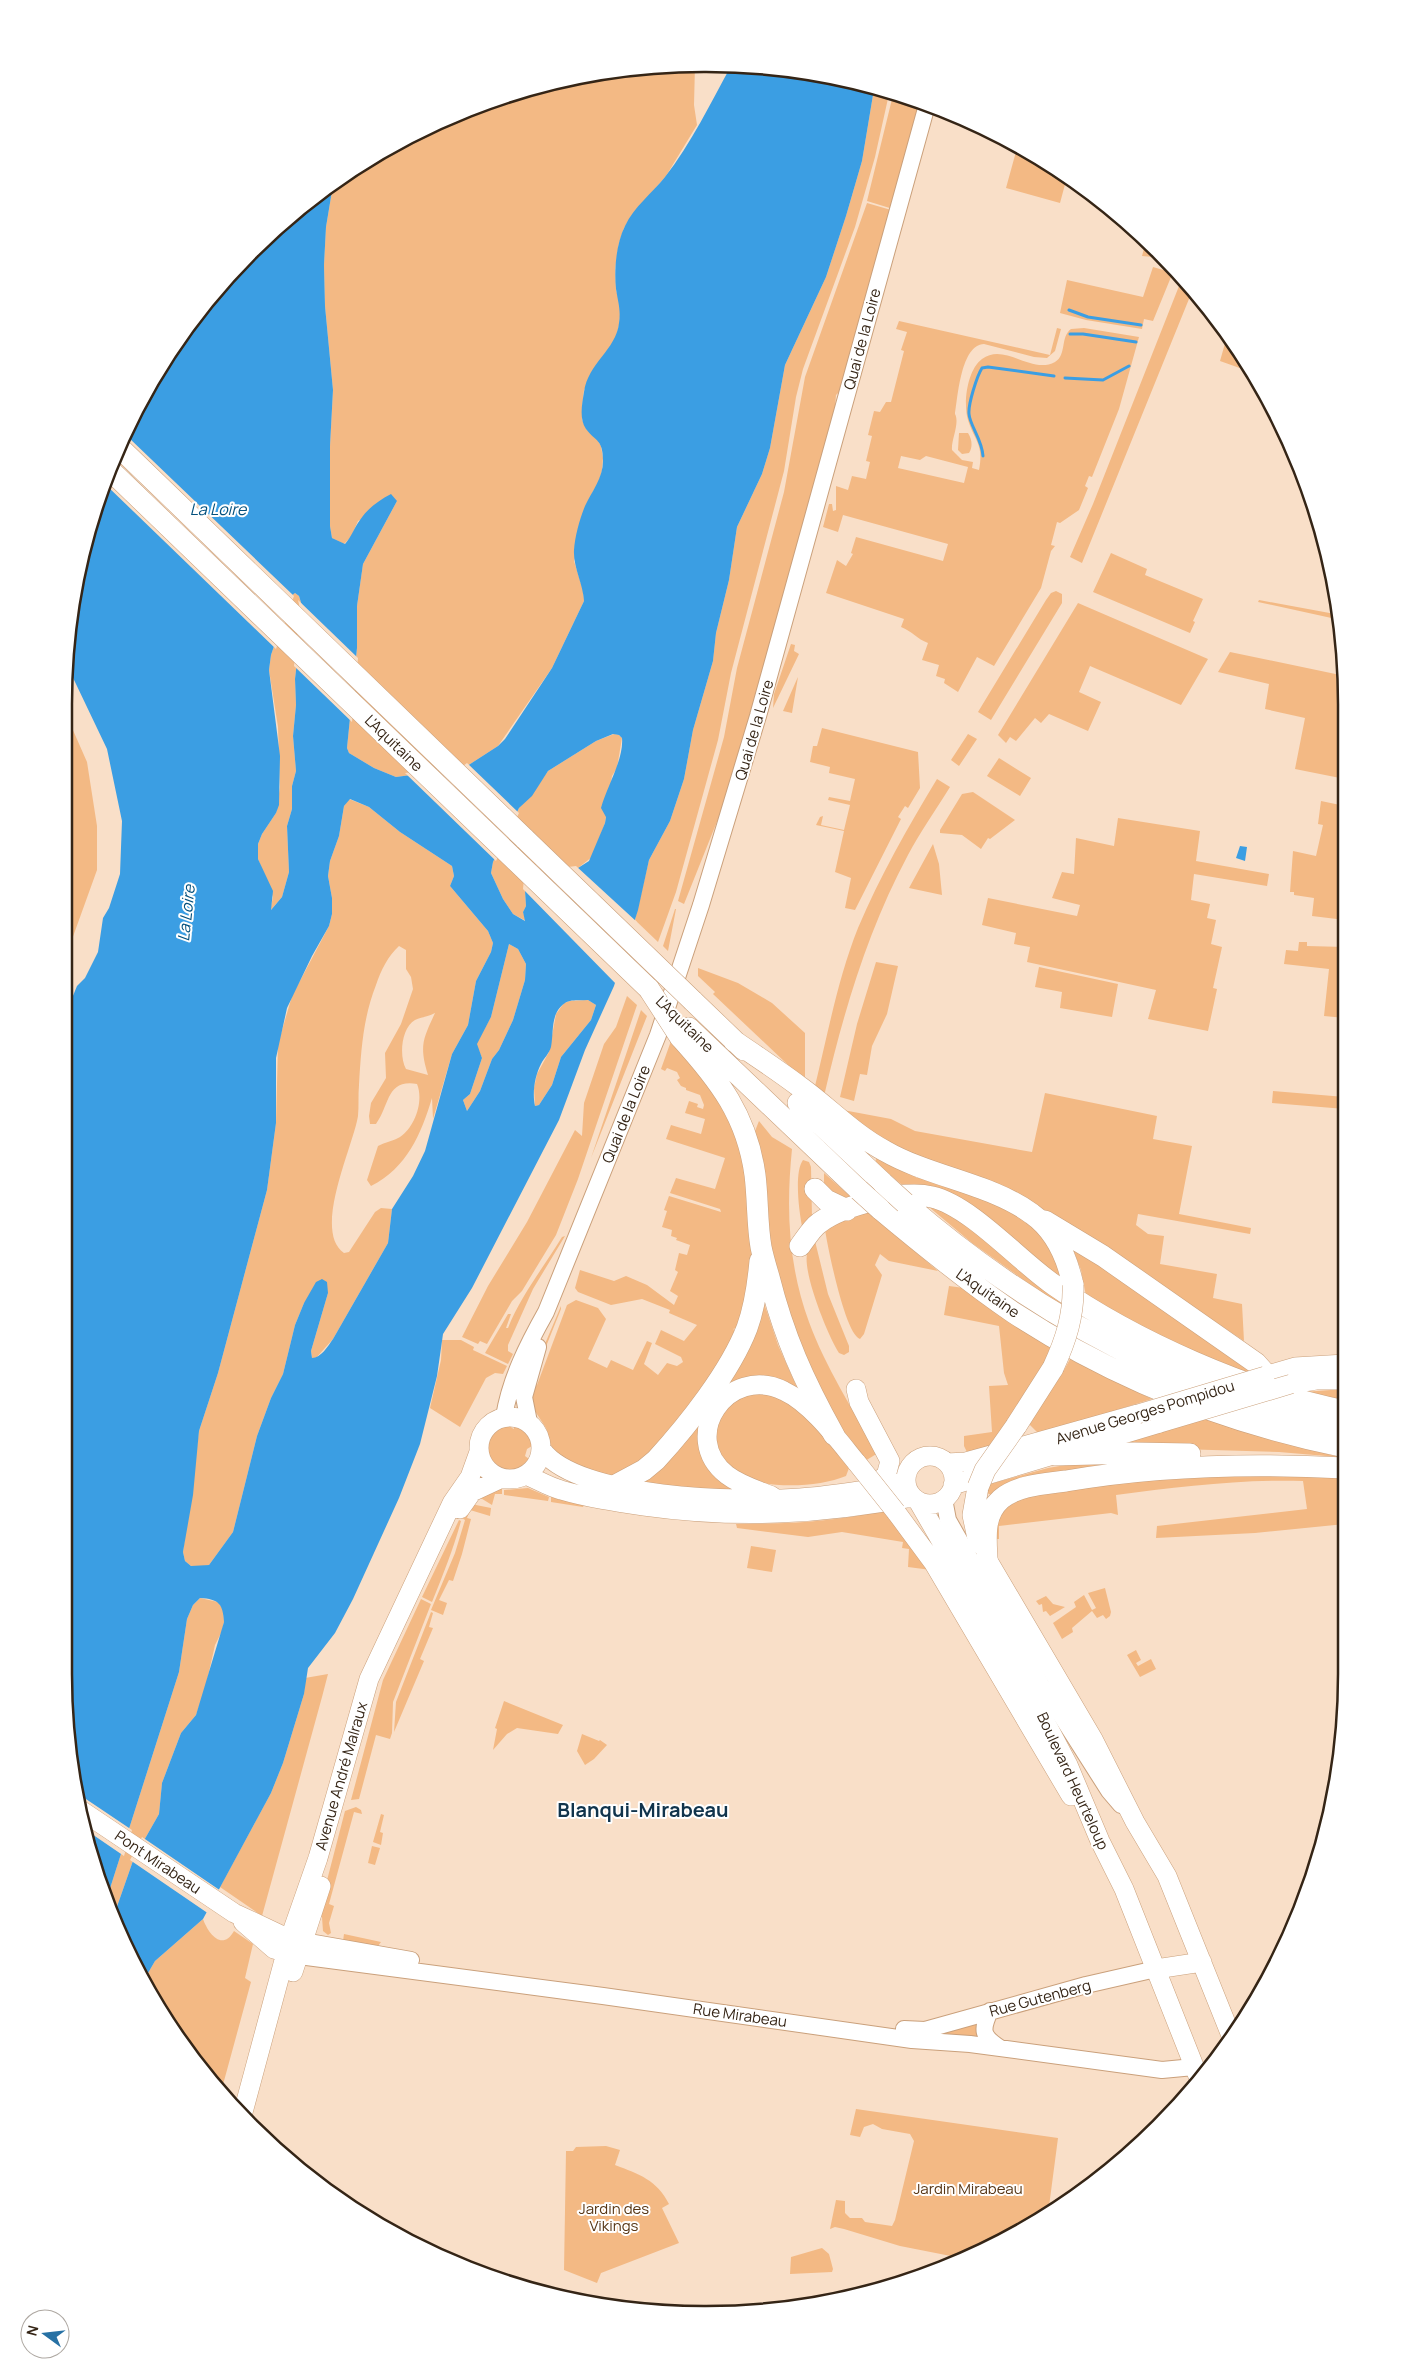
<svg xmlns="http://www.w3.org/2000/svg" width="1410" height="2379" viewBox="0 0 1410 2379" font-family="Manrope,sans-serif">
	<style>
		.green { fill: #f3b984; fill-rule: evenodd }
		.water { fill: #3b9ee3; fill-rule: evenodd }
		.pier { fill: #f9dfc8 }
		.lines { fill: none; stroke-linecap: round; stroke-linejoin: round }
		.stream { stroke: #3b9ee3; stroke-width: 3 }
		.secondary-casing { stroke: #caa07b; stroke-width: 18 }
		.primary-casing { stroke: #caa07b; stroke-width: 20 }
		.highway-casing { stroke: #caa07b; stroke-width: 22 }
		.secondary { stroke: #fff; stroke-width: 16 }
		.primary { stroke: #fff; stroke-width: 19 }
		.highway { stroke: #fff; stroke-width: 21 }
		.primary-bridge-casing { stroke: #caa07b; stroke-width: 20; stroke-linecap: butt }
		.highway-bridge-casing { stroke: #caa07b; stroke-width: 22; stroke-linecap: butt }
		.primary-bridge { stroke: #fff; stroke-width: 19 }
		.highway-bridge { stroke: #fff; stroke-width: 21 }
		.labels { text-anchor: middle; dominant-baseline: central; stroke-width: 4; stroke-linejoin: round; paint-order: stroke }
		.street-label { font-size: 15px; fill: #352516; stroke: #fff }
		.park-label { font-size: 15px; fill: #573615; stroke: #fff }
		.water-label { font-size: 16px; font-style: italic; fill: #04517e; stroke: #fff }
		.district-label { font-size: 20px; font-weight: bold; fill: #11344c; stroke: #fff }
		.rim { fill: none; stroke: #352516; stroke-width: 2.5 }
	</style>
	<rect width="100%" height="100%" fill="#f9dfc8"/>
	<path class="green" d="M695,65L694,105L697,125L666,176L632,215L624,228L619,243L615,269L616,290L621,307L619,325L616,337L584,390L582,408V420L587,430L595,436L601,446L603,458L602,470L599,482L592,493L574,561L583,590L584,601L552,668L498,746L464,768L396,777L374,768L349,753L347,748L357,648V606L363,564L397,501L358,521L351,537L344,544L332,538L330,526V446L333,390L325,306L324,265L326,227L333,185L349,172L459,113L580,76Z
		M874,89L889,94L875,157L855,227L803,369L796,397L784,471L731,673L718,740L676,892L658,942L635,920L649,860L670,821L684,779L693,730L713,661L716,633L729,580L737,527L762,474L770,448L785,365L826,277L846,216L862,161Z
		M893,95L922,104L893,209L867,201Z
		M1017,148L1067,177L1060,203L1006,188Z
		M867,203L891,210L842,389L836,395L835,407L837,408L728,794L684,904L678,901L724,737L737,668L784,492L805,377Z
		M1146,241L1150,245L1148,250L1155,253L1153,257L1142,256Z
		M1153,267L1170,272L1171,277L1153,321L1144,319L1142,329L1086,320L1060,313L1067,280L1143,297Z
		M1181,281L1191,294L1082,563L1070,557L1093,504Z
		M899,321L1050,355L1057,328L1061,329L1055,351L1047,358L1034,357L984,344C961,345 958,396 955,414C960,423 951,440 952,450L962,460L973,462L972,468L979,470C984,444 975,442 968,420C963,404 967,370 982,359C1005,342 1031,375 1055,362C1067,355 1060,337 1071,329L1084,328L1139,337L1119,409L1092,477L1089,476L1085,486L1088,488L1079,510L1060,523L1057,522L1051,545L1055,546L1051,551L1041,588L994,666L977,657L958,692L944,683L945,679L936,676L939,665L922,660L928,643C917,639 912,631 901,627L904,619L826,593L837,560L846,566L853,554L851,553L856,537L943,561L948,544L843,515L838,532L823,527L829,504H832L833,511L836,510V486L848,490L852,476L866,479L870,462L866,461L872,436L868,435L874,411L880,412L886,402H891L904,351L901,350L907,332L896,329ZM901,456L920,460L926,456L968,467L964,483L898,468Z
		M1226,340L1251,372L1220,361Z
		M959,433H968C972,439 973,447 969,453L962,454L958,450Z
		M1111,553L1147,569L1145,575L1203,599L1193,621L1195,622L1190,633L1093,592Z
		M1056,591L1062,594V603L991,720L978,712L1046,600L1051,593Z
		M295,593L299,596L303,609L295,679L296,705L293,736L296,771L292,786V809L287,826L289,872L282,897L270,911L273,897L258,859V844L262,834L276,813L280,787L278,727L269,670L271,655L291,595Z
		M1259,600L1335,614L1336,619L1258,602Z
		M1078,603L1208,659L1181,705L1090,666L1079,692L1101,702L1088,731L1049,714L1041,723L1035,718L1016,741L1010,737L1006,743L998,735Z
		M791,644L795,645L794,651L799,654L773,708L774,694Z
		M1230,652L1345,676V779L1295,769L1305,718L1265,709L1269,684L1218,672Z
		M798,677L792,713L783,711L797,679Z
		M65,712L87,762L97,826V870L66,956Z
		M822,728L918,752L920,788L908,808L905,806L898,817L901,819L855,910L845,908L851,878L835,872L844,831L816,825L820,817L823,816L821,825L844,830L850,805L828,800L829,797L850,801L855,779L829,773L830,767L810,762L813,746H817Z
		M614,734L619,735L622,738L617,768L612,776L605,823L592,857L578,868L525,891L526,906L523,912L526,921L513,914L503,899L491,873L493,862L519,808L535,790L548,771L596,741Z
		M968,734L977,739L959,766L951,760Z
		M999,758L1031,778L1020,796L987,776Z
		M937,779L950,787C936,810 920,832 908,855C868,930 844,1010 825,1092L822,1093L815,1086C828,1033 838,978 858,928C880,876 908,827 937,779Z
		M973,792L1015,820L990,839L988,838L981,849L962,835L940,833V830L962,794Z
		M349,799L369,807L400,832L452,866L454,876L450,886L488,931L493,943L491,952L476,981L468,1025L452,1054L433,1119L432,1098C421,1134 407,1168 371,1186L367,1180L378,1146C385,1142 394,1141 400,1137C415,1127 424,1101 417,1084C386,1079 390,1105 376,1124H370L369,1116L371,1103L386,1078L385,1053L401,1024L413,989L411,977L406,969V950L399,946C388,956 381,970 376,985C363,1018 361,1051 359,1085C358,1095 359,1106 358,1116C353,1147 312,1231 344,1253L349,1252L375,1212L381,1208L392,1209L388,1243L333,1339L316,1358H312L311,1351L328,1293L304,1303L295,1325L283,1374L271,1398L257,1436L233,1532L209,1565L199,1567L191,1566L185,1561L183,1552L199,1431L218,1373L267,1190L276,1123L278,1044L292,996L329,926L332,914V898L328,876L330,861L339,836L344,806ZM435,1013C423,1039 419,1046 428,1075L406,1069C399,1057 401,1028 415,1020C421,1017 428,1017 435,1013Z
		M1321,801L1345,806V920L1312,916L1314,898L1294,895V892H1290L1293,851L1316,856L1323,825L1318,824Z
		M1118,818L1200,831L1196,861L1269,874L1267,886L1194,874L1191,900L1210,904L1207,918L1216,920L1211,944L1222,947L1213,988L1217,989L1208,1031L1148,1019L1156,990L1027,962L1030,947L1014,944L1016,933L982,925L988,898L1077,916L1080,905L1052,898L1062,872L1074,874L1076,838L1114,846Z
		M933,844L939,864L942,895L909,888Z
		M675,909H676L668,951L663,946Z
		M1299,942H1307V946L1345,947V1018L1324,1016L1329,969L1284,964L1286,950L1298,951Z
		M509,944L518,949L526,964L525,980L513,1020L499,1050L492,1059L480,1091L467,1111L463,1100L470,1094L482,1058L476,1044L491,1017Z
		M876,962L898,966L887,1014L872,1046L867,1075L860,1074L854,1101L840,1097L857,1024Z
		M1039,967L1118,984L1112,1017L1060,1008L1062,992L1035,987Z
		M698,968L738,983L772,1003L805,1033V1081L713,994L715,992L698,976Z
		M627,996L637,1005L578,1179L556,1235L522,1291L512,1301L487,1344L480,1341L478,1344L462,1337L488,1286L527,1222L575,1130L582,1136L584,1103L604,1044L616,1027Z
		M588,1000L596,1005L591,1020L561,1057L552,1085L539,1105L535,1106L534,1088L537,1074L549,1052L556,1014L564,1003L570,1001Z
		M641,1010L647,1016L591,1158Z
		M671,1041C689,1061 715,1089 727,1113C748,1157 756,1238 750,1286C748,1299 743,1313 740,1327L733,1329L738,1332L699,1395L636,1469L607,1477L557,1455L551,1445L546,1428L533,1408L531,1401L535,1386L537,1385L567,1305L576,1300L598,1308L606,1319L588,1359L607,1368L611,1360L633,1370L647,1341L652,1343L644,1364L658,1375L667,1363L677,1366L683,1362L681,1357L655,1344L661,1330L684,1341L697,1325L669,1313L670,1310L642,1299L611,1305L578,1292L575,1288L580,1270L614,1281L626,1276L647,1285L674,1305L678,1296L670,1291L678,1272L675,1270L679,1253L687,1255L690,1245L676,1240L677,1238L671,1236L672,1230L662,1227L667,1211L664,1210L669,1196L721,1212L720,1209L670,1193L676,1178L715,1189L725,1158L666,1139L671,1125L701,1134L705,1119L685,1113L689,1101L698,1104L697,1107L703,1109L704,1105L700,1095L686,1090V1088L681,1086L677,1080L680,1078L677,1072L667,1068L665,1071L661,1069Z
		M1273,1091L1345,1097V1109L1272,1103Z
		M1045,1093L1157,1116L1153,1139L1192,1146L1179,1214L1251,1228L1250,1234L1138,1214L1136,1225L1148,1234L1164,1236L1160,1264L1217,1274L1213,1298L1242,1304L1244,1341L1175,1295L895,1148L843,1110L891,1119L915,1131L1032,1152Z
		M759,1121L772,1137L792,1149C786,1208 788,1265 809,1322C825,1366 854,1412 878,1453L865,1461L848,1442L779,1304L755,1131Z
		M878,1155L916,1174V1178L920,1176L1007,1209L1045,1236L1065,1280L922,1185L901,1184L875,1162Z
		M803,1160L809,1162L811,1167L812,1218L802,1226C799,1211 794,1172 803,1160Z
		M824,1173L851,1197L841,1199L824,1185Z
		M923,1202L945,1208L1064,1299L1063,1308L972,1243Z
		M866,1210L938,1271L889,1261L880,1254L875,1265L882,1275L864,1334L860,1339C845,1334 828,1248 825,1230Z
		M565,1236L533,1289L508,1345V1351L513,1354L508,1364L485,1353L508,1314H511L506,1328H508C521,1295 544,1267 562,1237Z
		M815,1241L828,1294L849,1346V1352L844,1355L839,1353C828,1336 803,1274 807,1254C808,1249 812,1245 815,1241Z
		M1071,1244L1249,1371H1243L1170,1341L1086,1296L1081,1270Z
		M949,1286L964,1288L1053,1348L1045,1364L991,1446L967,1452L964,1446V1436L992,1432L989,1386L1008,1385L1004,1373L999,1326L944,1315Z
		M762,1297L778,1345L799,1392L742,1382L702,1441L753,1492L636,1483L652,1469Z
		M561,1306V1309L541,1359L539,1358Z
		M442,1340H461L474,1347L473,1350L507,1366L503,1374L495,1373L486,1378L460,1427L430,1408L441,1360Z
		M1070,1359L1152,1399L1039,1434L1028,1423L1062,1374Z
		M1345,1389V1401L1303,1392Z
		M755,1390L782,1397L810,1420L849,1468L846,1476C820,1487 771,1489 745,1478C735,1474 724,1460 716,1452C713,1406 717,1412 755,1390Z
		M1206,1419L1338,1457L1279,1452L1110,1447Z
		M509,1425L512,1428L514,1429V1426C524,1429 530,1435 532,1446L527,1449L525,1456L529,1459C502,1495 463,1435 509,1425Z
		M1161,1457L991,1495L987,1493L990,1484L1048,1468L1089,1461Z
		M1229,1474L1345,1478V1524L1255,1533L1156,1538L1157,1526L1307,1509L1303,1481C1242,1479 1177,1487 1116,1495L1118,1515L1111,1513L999,1526V1539H993L999,1513L1017,1501L1035,1495L1110,1483Z
		M496,1488L502,1489V1494H495L492,1505L479,1497Z
		M528,1488L549,1497L548,1501L504,1495V1490Z
		M551,1497L582,1503L584,1505L583,1507L551,1502Z
		M471,1504L491,1508L490,1516L470,1510L467,1518L471,1519L462,1554L453,1581L449,1580L439,1600L447,1603L443,1615L431,1610L455,1553L465,1520L462,1518Z
		M885,1510L931,1570L908,1567L909,1549L902,1548L903,1542L842,1532L808,1537L737,1528L736,1524C786,1524 836,1522 885,1510Z
		M459,1520L461,1521C454,1547 443,1575 432,1602L422,1597Z
		M751,1546L776,1550L772,1572L747,1568Z
		M1105,1588L1111,1612L1110,1616L1106,1619L1103,1615L1097,1618L1092,1611L1072,1628L1073,1632L1062,1639L1053,1623L1076,1607L1074,1602L1084,1595L1092,1610L1096,1608L1088,1593Z
		M1046,1596L1053,1604L1065,1607L1050,1616L1046,1611L1043,1612L1042,1604L1039,1605L1036,1601Z
		M200,1598L218,1602L223,1609L224,1622L222,1631L215,1645L205,1690L196,1715L181,1733L162,1783L159,1814L134,1858L113,1918L106,1901L179,1672L187,1619L193,1605Z
		M421,1599L431,1604L393,1702L392,1733L390,1739L376,1735L359,1799L351,1800L383,1680Z
		M431,1612L433,1613L429,1627L433,1628L420,1659L424,1661L394,1732L396,1702Z
		M1136,1650L1141,1660L1136,1663L1138,1666L1151,1659L1156,1669L1140,1677L1127,1655Z
		M328,1674L322,1697L262,1916L220,1887L271,1793L283,1763L304,1694L305,1678Z
		M504,1701L563,1725L558,1734L517,1728L507,1734L493,1750L497,1729L495,1728Z
		M582,1734L599,1741L600,1740L607,1745L594,1759L585,1765L577,1751Z
		M356,1807L361,1810L362,1814L354,1812L329,1904L334,1906L329,1923L331,1933L328,1935L323,1931L322,1917L318,1915L345,1811Z
		M381,1814L384,1815L380,1832L383,1833L381,1845L373,1842Z
		M372,1846L380,1848L375,1865L368,1863Z
		M203,1919C208,1933 222,1952 234,1931L253,1944L245,1978L251,1982L221,2092L191,2056L193,2051L186,2040L179,2036L144,1980L155,1961Z
		M344,1934L381,1942L378,1946L343,1941Z
		M977,2022L978,2034L983,2039L922,2034Z
		M856,2109L1058,2138L1048,2214L1026,2229L966,2259L900,2246L844,2229L835,2227L830,2229L836,2200L845,2201V2213L850,2218H862L865,2222L892,2226L895,2220L914,2141L910,2134L882,2129L873,2124L864,2127L860,2137L850,2135Z
		M606,2146L620,2150L615,2165C639,2174 657,2180 669,2204L662,2208L679,2243L601,2273L597,2283L564,2270L566,2151H573L576,2147Z
		M822,2248L829,2254L833,2269L832,2272L790,2274L791,2257Z"/>
	<path class="water" d="M731,66L830,76L874,89L862,161L846,216L826,277L785,365L770,448L762,474L737,527L729,580L716,633L713,661L693,730L684,779L670,821L649,860L638,910L614,986L585,1050L559,1120L472,1288L443,1334L437,1376L420,1444L399,1498L353,1599L335,1633L308,1668L304,1694L283,1763L271,1793L203,1919L155,1961L144,1980L130,1958L113,1918L134,1858L159,1814L162,1783L181,1733L196,1715L224,1622C223,1604 219,1599 200,1598L193,1605L187,1619L179,1672L106,1901L98,1880L69,1758L66,1013L77,986L85,978L98,952L103,918L109,908L120,874L122,821L107,749L65,661L98,499L172,349L251,252L333,185L326,227L324,265L325,306L333,390L330,446V526L332,538L345,544C352,536 354,528 360,520C368,508 378,501 391,494L397,501L363,564L357,606V648L347,748L349,753L374,768L396,777L464,768L498,746L505,739L552,668L584,601C583,583 573,567 574,550C575,536 580,518 585,506C592,491 603,478 603,461C603,439 596,442 586,429C579,419 582,404 584,392C588,363 616,350 619,323C621,310 618,302 616,289C614,270 616,244 625,226C634,207 652,193 665,177C691,144 711,102 731,66ZM295,593L299,596L303,609L295,679L296,705L293,736L296,771L292,786V809L287,826L289,872L282,897L271,910L273,891L258,859V844L262,834L276,813L279,805L280,756L269,670L271,655L291,596ZM613,734L619,735L622,738C624,759 607,786 601,808L606,817L605,823L589,861L578,868L525,891L526,906L523,912L525,921L513,914L503,899L491,873L493,862L519,808L532,796L548,771L596,741ZM350,799L369,807L400,832L452,866L454,876L450,886L488,931L493,943L491,952L476,981L468,1025L452,1054L425,1151L413,1176L392,1209L388,1243L333,1339C328,1346 321,1358 312,1358L311,1351L328,1293L327,1282L322,1279L316,1282L304,1303L295,1325L283,1374L271,1398L257,1436L233,1532L209,1565L191,1566L185,1561L183,1552L193,1495L199,1431L218,1373L267,1190L276,1123V1058L287,1008L312,956L329,926L332,914V898L328,876L330,861L339,836L344,806ZM509,944L518,949L526,964L525,980L513,1020L499,1050L492,1059L480,1091L467,1111L463,1100L470,1094L482,1058L477,1044L491,1017ZM588,1000L596,1005L591,1020L561,1057L552,1085L539,1105L535,1106C532,1093 535,1075 541,1064C544,1058 549,1054 551,1047C554,1032 550,1013 565,1003C571,999 580,1001 588,1000Z
		M1240,846L1247,847L1245,861L1236,858Z"/>
	<path class="pier" d="M128,437L294,596L276,649L105,484Z
		M298,600L358,658L352,722L294,666L300,609Z
		M467,763L519,813L496,861L405,773L463,766Z
		M547,864L560,868L576,866L637,922L617,985L523,889L524,878L534,865Z
		M77,1793L132,1830L124,1856L86,1830Z
		M142,1837L221,1891L209,1914L130,1860Z"/>
	<g class="lines">
		<path class="stream" d="M1069,310L1088,317L1141,325
			M1070,334H1083L1136,342
			M1065,378L1103,380L1129,366
			M983,456C982,439 970,426 969,414C968,404 977,376 982,368L988,367L1054,376"/>
		<g class="secondary-casing">
			<path id="secondary" d="M504,1417C510,1379 528,1344 546,1312L658,1035L701,905L758,716L927,105
				M529,1422L524,1397L538,1347
				M944,1499L948,1520L1041,1684L1109,1791L1121,1805
				M303,1941L411,1960
				M299,1956L603,1996L912,2040L970,2044L1162,2070L1194,2067
				M990,2011C981,2031 982,2036 1000,2048
				M904,2029L925,2030L1086,1985L1156,1969"/>
		</g>
		<g class="primary-casing">
			<path id="primary" d="M1265,1376L1295,1367L1345,1364
				M1291,1384L1316,1380H1345
				M856,1389L859,1402L890,1461L886,1476L867,1487
				M479 1448a31 31 0 1 1 62 0a31 31 0 1 1-62 0Z
				M542,1450C578,1499 741,1502 800,1498C831,1496 862,1490 894,1486L906,1480
				M906 1480a24 24 0 1 1 48 0a24 24 0 1 1-48 0Z
				M947,1463L966,1462L1138,1414
				M526,1475C538,1480 549,1487 561,1490C588,1498 616,1502 644,1506C737,1519 820,1515 913,1497
				M953,1485L1160,1423
				M772,1496C757,1490 740,1485 727,1475C678,1437 728,1363 784,1391C812,1404 838,1440 857,1463
				M918,1501L1039,1710L1068,1765L1100,1841L1124,1889L1198,2076
				M460,1509L472,1492L502,1478
				M896,1512L933,1562L1071,1796
				M987,1559L1093,1739L1135,1822L1167,1876L1232,2038
				M82,1811L234,1913L281,1935L302,1941
				M243,1922L274,1949L297,1955
				M1156,1969L1202,1962
				M293,1972L321,1886
				M242,2116L290,1938L318,1858L369,1679L452,1503L470,1477L479,1452"/>
		</g>
		<g class="highway-casing">
			<path id="highway" d="M122,450L525,839
				M111,471L649,989
				M693,1001L744,1050
				M689,1028L859,1190
				M680,1037C719,1080 747,1116 755,1175C758,1199 757,1224 761,1247C763,1257 766,1267 769,1277C784,1337 804,1381 834,1435
				M734,1041C756,1056 779,1071 800,1087C829,1108 853,1134 885,1151C930,1177 992,1184 1032,1214C1056,1231 1067,1257 1073,1285
				M798,1103L883,1183
				M815,1189L826,1200L847,1210
				M905,1203C1032,1313 1179,1394 1345,1427
				M880,1209C923,1245 967,1281 1014,1313C1115,1379 1227,1423 1345,1447
				M1045,1221L1103,1256L1256,1363L1264,1372L1270,1389
				M800,1246C806,1238 812,1228 819,1223C843,1205 903,1190 932,1197C971,1206 1019,1261 1054,1285C1134,1341 1249,1392 1345,1411
				M1016,1426L1053,1368
				M1055,1455L1134,1453L1190,1454
				M616,1485L644,1470L656,1460C688,1425 730,1372 747,1328C755,1306 758,1283 760,1261
				M978,1487L973,1515L979,1543
				M987,1559C986,1537 983,1515 1001,1499C1018,1485 1044,1484 1066,1481C1159,1465 1250,1463 1345,1468"/>
		</g>
		<use href="#secondary" class="secondary"/>
		<use href="#primary" class="primary"/>
		<use href="#highway" class="highway"/>
		<g class="primary-bridge-casing">
			<path id="primary-bridge" d="M1138,1414L1265,1376
				M1160,1423L1291,1384
				M857,1463L896,1512"/>
		</g>
		<g class="highway-bridge-casing">
			<path id="highway-bridge" d="M525,839L693,1001
				M649,989L680,1037
				M883,1183L905,1203
				M859,1190L880,1209
				M1053,1368C1066,1340 1074,1315 1073,1285
				M978,1487L985,1470L1016,1426"/>
		</g>
		<use href="#primary-bridge" class="primary-bridge"/>
		<use href="#highway-bridge" class="highway-bridge"/>
	</g>
	<g class="labels">
		<g class="street-label">
			<text transform="translate(862 339) rotate(-75)">Quai de la Loire</text>
			<text transform="translate(754 730) rotate(-74)">Quai de la Loire</text>
			<text transform="translate(394 743) rotate(44)">L'Aquitaine</text>
			<text transform="translate(685 1024) rotate(44)">L'Aquitaine</text>
			<text transform="translate(626 1114) rotate(-68)">Quai de la Loire</text>
			<text transform="translate(988 1293) rotate(35)">L'Aquitaine</text>
			<text transform="translate(1145 1412) rotate(-17)">Avenue Georges Pompidou</text>
			<text transform="translate(341 1776) rotate(-74)">Avenue André Malraux</text>
			<text transform="translate(1073 1781) rotate(65)">Boulevard Heurteloup</text>
			<text transform="translate(158 1862) rotate(34)">Pont Mirabeau</text>
			<text transform="translate(1040 1998) rotate(-15)">Rue Gutenberg</text>
			<text transform="translate(740 2015) rotate(8)">Rue Mirabeau</text>
		</g>
		<g class="park-label">
			<text x="968" y="2188">Jardin Mirabeau</text>
			<text x="614" y="2208">Jardin des<tspan x="614" dy="17">Vikings</tspan></text>
		</g>
		<g class="water-label">
			<text x="218" y="509">La Loire</text>
			<text transform="translate(186 913) rotate(-84)">La Loire</text>
		</g>
		<g class="district-label">
			<text x="643" y="1809">Blanqui-Mirabeau</text>
		</g>
	</g>
	<path d="M0 0H1410V2379H0ZM704 72H706A632 632 0 0 1 1338 704V1674A632 632 0 0 1 706 2306H704A632 632 0 0 1 72 1674V704A632 632 0 0 1 704 72Z" fill="#fff" fill-rule="evenodd"/>
	<path class="rim" d="M704 72H706A632 632 0 0 1 1338 704V1674A632 632 0 0 1 706 2306H704A632 632 0 0 1 72 1674V704A632 632 0 0 1 704 72Z"/>
	<g transform="translate(45 2334) rotate(285)"><circle r="24" fill="#ffffff" stroke="#aea8a2"/>
	<path d="M0-4L9 19L0 12L-9 19Z" fill="#2771a4"/>
	<text y="-8" font-size="14" font-weight="bold" text-anchor="middle" fill="#352516">N</text>
	</g>
</svg>
